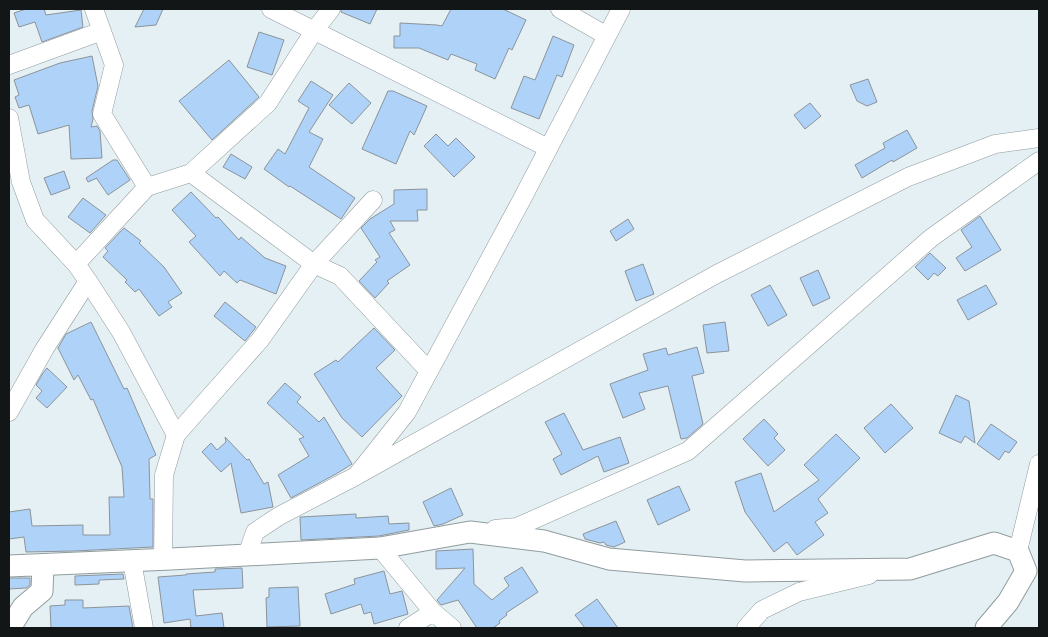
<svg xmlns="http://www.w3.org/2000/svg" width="1048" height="637" viewBox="0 0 1048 637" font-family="Raleway,sans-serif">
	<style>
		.building { fill: #afd3f8; stroke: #8c939b }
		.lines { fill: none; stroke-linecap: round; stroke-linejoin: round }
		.minor-casing { stroke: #919c9f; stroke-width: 19 }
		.tertiary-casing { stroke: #919c9f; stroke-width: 23 }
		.minor { stroke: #fff; stroke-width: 18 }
		.tertiary { stroke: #fff; stroke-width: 21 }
	</style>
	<rect width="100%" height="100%" fill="#e4f0f3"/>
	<path class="building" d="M26,9H44L46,15L81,10L83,27L42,42L35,22L19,27L14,13Z
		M144,9H163L156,25L135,27Z
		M341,9H377L370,24L341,12Z
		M451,9H503L526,20L512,50L509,48L495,79L475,70L477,64L451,54L448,60L419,48H394V36H400V23L437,25L442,26Z
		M259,32L284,40L272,75L247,67Z
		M553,36L574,45L562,77L557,75L539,119L511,108L524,76L535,80Z
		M92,56L98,86L92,111L93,119L91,127L97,126L100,131L102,158L71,159L69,125L38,134L29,105L19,108L15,97L19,95L14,80L60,63Z
		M229,60L259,97L212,140L179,101Z
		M868,79L877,102L867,106L857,101L850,85Z
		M311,81L333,95L309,132L323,139L309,167L355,198L341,219L290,186L289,187L264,169L278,149L285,154L309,108L298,101Z
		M349,83L371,103L352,124L329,105Z
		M388,91H393L427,106L414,135L410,131L396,164L362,149Z
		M810,103L821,116L805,129L794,115Z
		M907,130L917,148L893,162L892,160L862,178L855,165L885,148L883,143Z
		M436,134L448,146L456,138L475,157L454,177L424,146Z
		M231,154L252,167L245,179L223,167Z
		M113,160H117L130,180L108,195L97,179V178L88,182L86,178Z
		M64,171L70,188L51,195L44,178Z
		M427,189V210H417L418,221H390L395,230L389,233L410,265L387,281L389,283L375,298L359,281L377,262L375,260L380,257L361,228L370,219L394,204V190Z
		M191,192L216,218L218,217L239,240L241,237L265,258L286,266L276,294L240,280L237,283L224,271L220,276L189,242L196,236L172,210Z
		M83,198L106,215L90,233L68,217Z
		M980,216L1001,250L965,271L956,258L972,247L961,230Z
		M628,219L634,229L616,241L610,231Z
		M124,228L141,241L139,243L164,267L182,293L168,302L172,307L159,316L139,289L135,292L125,282L127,280L103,257L108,251L105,248Z
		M930,253L946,268L938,276L934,273L928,280L915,267Z
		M643,264L654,294L636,301L625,271Z
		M818,270L830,298L813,306L800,278Z
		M770,285L787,315L768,326L751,295Z
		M986,285L997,304L968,320L957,300Z
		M225,302L256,327L245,341L214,316Z
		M91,322L124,389L127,388L156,455L149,459L150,499H153V547L74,551L26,552L24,537L9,539V512L30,509L32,526L83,525V535H110L109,497H124L122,467L93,399L91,400L78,375L74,380L58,348L66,334Z
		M725,322L729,351L707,353L703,325Z
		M374,328L395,350L376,368L402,396L362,437L342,418L314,374L336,360L338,362Z
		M697,347L704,373L692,376L703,424L687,438L681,439L668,386L639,393L645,409L623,418L610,384L648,370L643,354L666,348L668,355Z
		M47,368L67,387L47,408L36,398L42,391L36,385L43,373Z
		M285,383L301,397L297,402L319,422L324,417L352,464L336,474L291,498L278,475L309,456L299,439L304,437L267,403Z
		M956,395L969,401L975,443L965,436L961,443L939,433Z
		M891,404L913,428L885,453L864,428Z
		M564,413L583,450L620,437L629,463L604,472L598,456L561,475L553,459L562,454L545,422Z
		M764,419L778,434L774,438L785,450L768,466L743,439Z
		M991,424L1017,442L1009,453L1005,451L999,460L977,444Z
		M836,434L860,458L818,499L828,513L815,522L824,535L797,555L787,542L774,552L745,512L735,482L761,473L774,512L819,480L804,465Z
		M225,437L247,460L249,459L264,484L268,482L273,507L241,513L231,463L221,472L202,452L211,443L217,450L226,442Z
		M679,486L690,510L658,525L647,500Z
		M451,488L463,515L443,524L434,526L423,502Z
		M356,514V518L388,516L389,524L409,523V530L379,536L301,540L300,517H301Z
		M616,521L625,542L614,547L606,545L604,542L600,543L585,539L583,534Z
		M473,549L474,584L492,600L509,586L504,578L522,567L538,592L506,613L507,615L499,621L500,623L493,628H477L458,600L441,605L437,600L465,568L436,569V551Z
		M242,568L243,588L193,590L196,616L222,613L224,628H191L190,619L164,623L158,577L186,575V574L215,572V569Z
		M384,571L390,594L402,591L408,614L374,624L371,612L364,614L361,604L331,614L325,594L355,584L354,579Z
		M123,574L124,579L99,580V584L75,585V576Z
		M9,578H30V585L26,588L9,589Z
		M298,587L300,626L267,627L266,598L269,597V588Z
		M597,599L618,628H585L575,615Z
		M65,600H83V608L129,606L133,628H51L50,606L65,605Z"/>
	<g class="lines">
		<g class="minor-casing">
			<path id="minor" d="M94,9L114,65L102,114L147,187L191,173L314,264L340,276L429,371
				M271,9L548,148
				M560,9L607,36
				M9,65L102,31
				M9,118L21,182L35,220L76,264L88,281L121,332L176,435L164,475L163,560
				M191,173L268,103L314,31L331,9
				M76,264L147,187
				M9,412L45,348L88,281
				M176,435L260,340L314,264L373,200
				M356,476L715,275L908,177L995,144L1039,138
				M495,529L517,527L688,451L931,238L1039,161
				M380,548L433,612L452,628
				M1018,551L1039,464
				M247,555L255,532L279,516L356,476L407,412L521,201L621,9
				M132,561L144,628
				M408,628L433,612
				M746,628L762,610L799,592L869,575"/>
		</g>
		<g class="tertiary-casing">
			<path id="tertiary" d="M9,566L171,559L380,548L470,532L544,541L609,559L745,571L910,569L994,543L1018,551L1026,571L1008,602L986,628
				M10,628L23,607L42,591L43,565"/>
		</g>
		<use href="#minor" class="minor"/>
		<use href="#tertiary" class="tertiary"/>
	</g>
	<rect width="1048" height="637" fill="none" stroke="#121617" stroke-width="20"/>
</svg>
